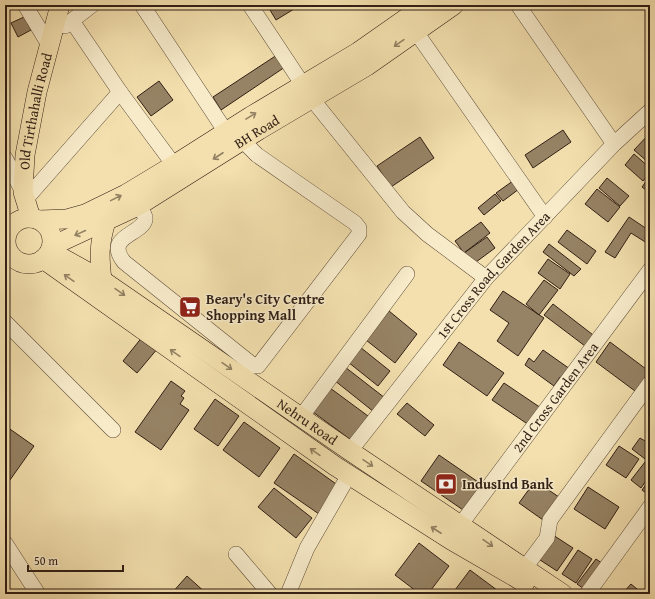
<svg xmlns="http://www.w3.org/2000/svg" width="655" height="599" viewBox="0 0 655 599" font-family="'Gentium Book Plus',serif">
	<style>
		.building { fill: #968365; stroke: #311f15 }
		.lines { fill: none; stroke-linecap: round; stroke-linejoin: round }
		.minor-casing { stroke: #624f3b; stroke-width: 16 }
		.major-casing { stroke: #311f15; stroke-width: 20 }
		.minor { stroke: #f7ebca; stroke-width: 15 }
		.major { stroke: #f3e0ae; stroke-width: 19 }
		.oneway { stroke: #928062 }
		.labels { text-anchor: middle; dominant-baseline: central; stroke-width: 3; stroke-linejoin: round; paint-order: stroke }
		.street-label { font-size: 14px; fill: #311f15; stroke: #f7ebca }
		.poi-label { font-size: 14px; font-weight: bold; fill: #311f15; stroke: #f7ebca; text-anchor: start }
	</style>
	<rect width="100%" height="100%" fill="#f3e0ae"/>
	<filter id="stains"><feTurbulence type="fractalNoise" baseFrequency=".005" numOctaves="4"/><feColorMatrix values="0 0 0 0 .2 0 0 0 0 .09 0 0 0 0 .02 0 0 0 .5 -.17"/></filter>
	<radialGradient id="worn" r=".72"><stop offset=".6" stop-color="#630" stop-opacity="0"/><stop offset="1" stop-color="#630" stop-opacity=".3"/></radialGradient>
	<path class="building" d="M267,5H298L299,6L276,20Z
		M24,17L31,30L18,37L11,23Z
		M280,53L288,65L221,110L213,97Z
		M159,81L173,100L151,116L137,97Z
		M563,130L571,142L533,168L525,155Z
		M650,133V162L649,163L634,150Z
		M420,137L434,158L391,187L377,166Z
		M634,154L650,168V172L643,181L625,165Z
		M650,176V193L642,187Z
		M517,178L523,186L503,201L496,193Z
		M607,178L629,196L620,206L599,188Z
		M597,189L620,207L608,222L585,204Z
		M495,194L501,201L484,215L478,208Z
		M629,217L650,231V245L631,233L615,258L605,252Z
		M481,222L490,233L464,253L455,241Z
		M567,230L596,251L587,264L558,242Z
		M487,237L495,248L472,265L464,253Z
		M549,244L581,269L574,276L543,252Z
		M548,259L570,274L560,289L538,273Z
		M544,280L558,290L539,315L526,304Z
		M503,291L544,318L518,356L497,341L509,323L490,310Z
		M553,304L597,338L589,349L544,315Z
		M389,311L417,334L395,363L366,340Z
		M143,336L158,348L137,373L123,361Z
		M459,342L504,373L487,396L443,365Z
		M610,342L650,372V379L639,394L596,362Z
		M360,347L390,371L378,386L348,362Z
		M543,350L570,369L563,379L560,377L554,386L525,365L529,358L534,362Z
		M345,367L385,398L374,412L334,380Z
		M171,381L185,391L181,396L184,398L180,404L189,410L161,450L135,432Z
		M504,383L541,408L529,425L492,400Z
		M326,385L368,416L351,440L309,409Z
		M215,399L239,416L218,446L194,429Z
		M407,403L434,425L425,436L397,414Z
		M244,422L280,448L259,477L223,450Z
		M7,427L34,446L5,487V430Z
		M640,438L650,444L649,462L632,449Z
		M619,446L639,459L626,478L606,465Z
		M294,454L339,486L319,514L274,483Z
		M439,455L484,486L466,512L421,481Z
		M645,462L650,466V475L641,488L631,480Z
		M650,479V496L642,490Z
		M535,481L559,497L543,520L519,503Z
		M588,487L619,507L605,529L574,509Z
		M274,488L312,518L296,538L258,507Z
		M553,535L573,548L557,571L537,558Z
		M419,543L449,566L428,594H420L395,575Z
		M578,550L592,559L576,583L562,574Z
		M596,559L606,566L587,591L577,584Z
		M470,570L501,593L452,594Z
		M187,576L207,594H171Z
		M631,584L643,594H622Z"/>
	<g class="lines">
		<g class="minor-casing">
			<g id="minor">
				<path d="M25,5L49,45"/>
				<path d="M142,5L226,132"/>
				<path d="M250,5L303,85"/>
				<path d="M518,5L614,144"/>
				<path d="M72,21L120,92L174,165"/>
				<path d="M65,26L92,5"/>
				<path d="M416,32L545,217"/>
				<path d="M312,99L403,212L427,234L486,278"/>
				<path d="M5,158L23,192"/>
				<path d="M25,200L120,92"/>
				<path d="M138,206C141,210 146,215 145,220C141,235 104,236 124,262L254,366H258L359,234V228L355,223L257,155L243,141"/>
				<path d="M5,234L7,235"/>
				<path d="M5,322L113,430"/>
				<path d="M301,417L407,274"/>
				<path id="s1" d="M350,451L486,278L614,144L650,111"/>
				<path id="s2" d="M461,524L650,270"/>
				<path d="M5,543L38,594"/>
				<path d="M236,554L270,594"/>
				<path d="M524,569L547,538L550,520L650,383"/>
				<path d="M288,594L307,548L349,475"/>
				<path d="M587,594L650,507"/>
			</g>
		</g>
		<g class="major-casing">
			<g id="major">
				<path id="s3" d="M31,218L23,192L25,155L37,92L60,5"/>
				<circle cx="29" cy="241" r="23"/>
				<path d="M39,220L67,219L85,214L126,194L174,165L251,116L358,52L425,5"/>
				<path id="s4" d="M52,246L138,206L259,130L367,66L454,5"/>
				<path id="s5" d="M50,251L102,280L350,451L563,594"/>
				<path d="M43,259L335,466L451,540L525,583"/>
				<path d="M102,280C99,255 99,245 106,221"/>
			</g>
		</g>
		<use href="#minor" class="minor"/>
		<use href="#major" class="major"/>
	</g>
	<defs><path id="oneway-shaft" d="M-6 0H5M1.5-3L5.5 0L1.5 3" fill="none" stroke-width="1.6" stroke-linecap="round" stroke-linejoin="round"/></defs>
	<g class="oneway">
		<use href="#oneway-shaft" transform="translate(399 43) rotate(145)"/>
		<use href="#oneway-shaft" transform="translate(251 116) rotate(-32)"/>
		<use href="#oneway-shaft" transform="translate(218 156) rotate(147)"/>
		<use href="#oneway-shaft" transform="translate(116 198) rotate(-26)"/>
		<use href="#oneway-shaft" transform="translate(80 233) rotate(155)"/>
		<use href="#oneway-shaft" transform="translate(69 278) rotate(-145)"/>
		<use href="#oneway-shaft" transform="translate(120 292) rotate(35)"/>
		<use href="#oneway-shaft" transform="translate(175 353) rotate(-145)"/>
		<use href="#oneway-shaft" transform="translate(227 366) rotate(35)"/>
		<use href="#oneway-shaft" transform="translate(315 452) rotate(-145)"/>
		<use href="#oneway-shaft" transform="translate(368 463) rotate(34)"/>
		<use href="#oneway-shaft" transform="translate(436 530) rotate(-147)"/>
		<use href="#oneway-shaft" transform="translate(488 543) rotate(35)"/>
	</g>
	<defs>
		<g id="supermarket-square" transform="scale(1.15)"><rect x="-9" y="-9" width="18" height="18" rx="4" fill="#8f2418" stroke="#f7ebca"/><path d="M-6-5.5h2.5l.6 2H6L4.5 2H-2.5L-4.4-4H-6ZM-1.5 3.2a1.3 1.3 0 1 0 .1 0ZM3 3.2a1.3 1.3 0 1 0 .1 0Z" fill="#fff"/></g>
		<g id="bank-square" transform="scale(1.15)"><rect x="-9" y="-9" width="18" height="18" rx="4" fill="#8f2418" stroke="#f7ebca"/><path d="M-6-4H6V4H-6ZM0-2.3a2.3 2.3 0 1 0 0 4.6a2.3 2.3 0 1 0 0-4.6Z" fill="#fff"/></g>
	</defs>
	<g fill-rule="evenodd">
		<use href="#supermarket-square" x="190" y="307"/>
		<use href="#bank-square" x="446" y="484"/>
	</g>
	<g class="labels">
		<g class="street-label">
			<text stroke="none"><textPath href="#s3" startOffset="109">Old Tirthahalli Road</textPath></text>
			<text stroke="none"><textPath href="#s4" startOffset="235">BH Road</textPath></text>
			<text stroke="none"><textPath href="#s1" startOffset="227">1st Cross Road, Garden Area</textPath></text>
			<text stroke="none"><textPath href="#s2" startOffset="158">2nd Cross Garden Area</textPath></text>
			<text stroke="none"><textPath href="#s5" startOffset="309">Nehru Road</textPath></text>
		</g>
		<g class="poi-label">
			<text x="206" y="299">Beary's City Centre<tspan x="206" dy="16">Shopping Mall</tspan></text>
			<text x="462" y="484">IndusInd Bank</text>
		</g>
	</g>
	<rect width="655" height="599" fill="none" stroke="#f3e0ae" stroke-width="20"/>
	<rect x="6" y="6" width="643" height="587" fill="none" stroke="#311f15" stroke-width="2"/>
	<rect x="10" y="10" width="635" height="579" fill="none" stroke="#311f15"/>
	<path d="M28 565v6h95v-6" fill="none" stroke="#311f15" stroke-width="2"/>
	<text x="34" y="565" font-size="12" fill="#311f15" stroke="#f7ebca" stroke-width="3" paint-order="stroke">50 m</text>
	<rect width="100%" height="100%" filter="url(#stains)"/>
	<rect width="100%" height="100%" fill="url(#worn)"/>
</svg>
